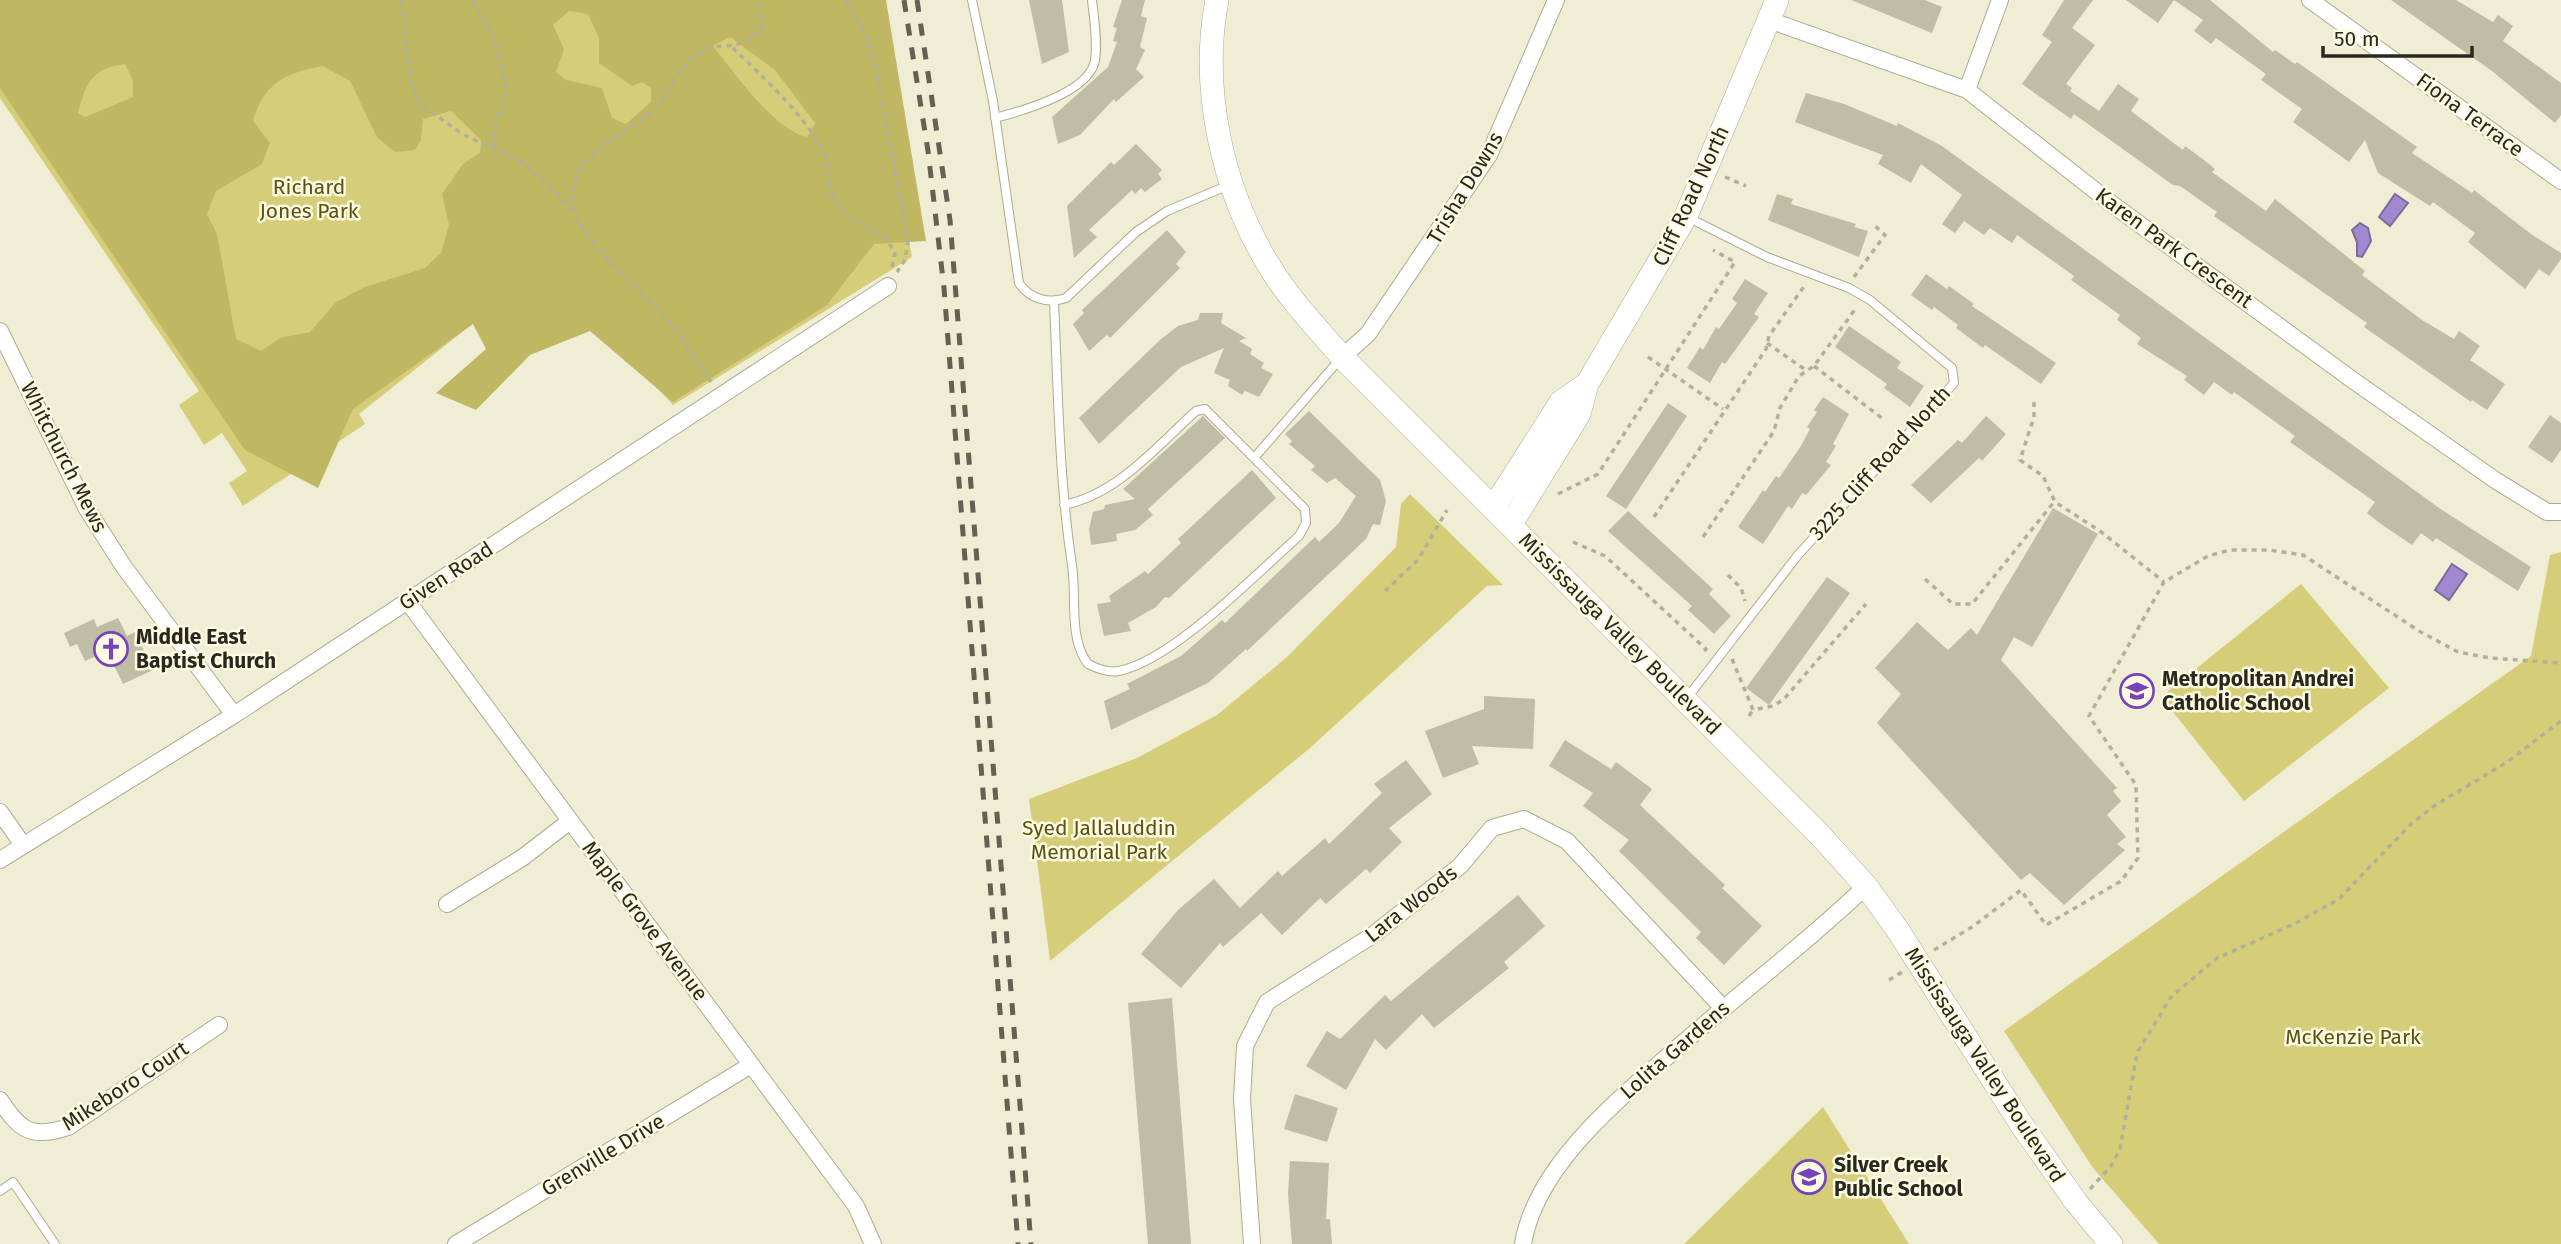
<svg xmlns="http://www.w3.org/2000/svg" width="2561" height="1244" viewBox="0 0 2561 1244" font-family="'Fira Sans',sans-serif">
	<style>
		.green { fill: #d6cd79 }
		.forest { fill: #c0b763; fill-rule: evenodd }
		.water { fill: #a288d0; stroke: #7e6b9b; stroke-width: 2 }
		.building { fill: #bfbda4 }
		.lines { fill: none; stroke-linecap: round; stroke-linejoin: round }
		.lane-casing { stroke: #adaa92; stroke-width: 10 }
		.street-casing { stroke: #adaa92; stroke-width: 18 }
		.secondary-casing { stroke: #adaa92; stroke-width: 24 }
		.path { stroke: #b1b09b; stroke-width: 3.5; stroke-dasharray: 5 5; stroke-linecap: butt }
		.lane { stroke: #fff; stroke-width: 8 }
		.street { stroke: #fff; stroke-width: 16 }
		.secondary { stroke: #fff; stroke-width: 23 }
		.rail { stroke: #626153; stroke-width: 5; stroke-dasharray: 12 12; stroke-linecap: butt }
		.labels { text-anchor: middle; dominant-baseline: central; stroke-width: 5; stroke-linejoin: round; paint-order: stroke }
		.street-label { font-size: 21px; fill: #29281f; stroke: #fcfae0 }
		.park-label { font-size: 21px; fill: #595211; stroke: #fcfae0 }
		.poi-label { font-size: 21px; font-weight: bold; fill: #29281f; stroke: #fcfae0; text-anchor: start }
	</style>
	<rect width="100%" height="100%" fill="#efedd3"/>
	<path class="green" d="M0,0H863L912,257L673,405L544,267L359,414L365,424L243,506L229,483L247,471L222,433L204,445L179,405L199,391L0,98Z
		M1410,494L1503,585L1487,586L1310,748L1050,961L1029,799L1137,758L1217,715L1286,658L1396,547L1401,504Z
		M2561,552V1244H2159L2093,1168L2004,1031L2531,656L2550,555Z
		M2301,584L2389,688L2244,801L2161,697Z
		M1823,1107L1909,1244H1684Z"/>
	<path class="forest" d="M0,0H886L926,241L874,244L827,305L673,402L590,331L530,355L476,410L436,393L486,349L473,324L353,409L318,488L245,450L0,88ZM569,11L588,14L599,38V63L632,86L642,82L651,88V102L626,124L612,118L602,88L566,80L556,72L564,49L553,25ZM730,37L775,70L815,123L807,137C773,129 735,73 713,46ZM125,64L133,80V97L85,117L78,113C86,83 92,68 125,64ZM323,66L350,81L377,137L395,152L415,150L421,140L423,119L451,111L481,140L480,153L463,164L442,194L449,225L441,253L425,268L365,287L336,302L310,332L280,338L261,351L236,339L217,234L207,214L216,191L262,164L270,143L253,121C264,83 285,73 323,66Z"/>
	<path class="water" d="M2395,194L2408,203L2390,226L2379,217Z
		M2360,223L2368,228L2371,241L2362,257L2357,256V242L2352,230Z
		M2452,564L2467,574L2449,600L2435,590Z"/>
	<path class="building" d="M1029,0H1062L1069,52L1042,64Z
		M1122,0H1145L1141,16L1147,18L1140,47L1145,50L1136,69L1144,77L1116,102L1114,99L1080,135L1058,144L1052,117L1108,67L1117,42L1113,41L1117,28L1113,27Z
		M1851,0H1925L1942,7L1932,33Z
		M2064,0H2093L2072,28L2095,45L2066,84L2072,88L2070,91L2099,111L2118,84L2139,99L2131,111L2183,150L2185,146L2204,160L2215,169L2212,172L2266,211L2275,199L2365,271L2362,275L2422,320L2454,339L2459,331L2480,346L2470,360L2505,384L2487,410L2472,400L2471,402L2364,327L2367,323L2214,216L2217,212L2180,186L2173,185L2074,114L2071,119L2022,84L2052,42L2042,35Z
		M2126,0H2210L2273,52L2275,50L2295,64L2297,62L2417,147L2412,153L2472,193L2474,190L2531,234L2561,253V259L2549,276L2539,269L2525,289L2468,242L2475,233L2433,202L2430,206L2378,173L2365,140L2349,162L2293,122L2302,109L2261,80L2266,74L2216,38L2211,44L2194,31L2203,20L2174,0L2158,23Z
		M2391,0H2456L2493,22L2498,15L2513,26L2503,41L2561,83V115L2555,123L2492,71Z
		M1806,93L1844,104L1897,126L1898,123L1942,146L2439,508L2531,567L2518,591L2436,538L2433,542L2421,533L2412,545L2381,524L2367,513L2375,502L2290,442L2295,436L2234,392L2232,395L2214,382L2204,395L2184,380L2187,376L2137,344L2141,338L2117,320L2120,315L2071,280L2074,276L2017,235L2012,243L1990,228L1984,235L1964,221L1955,233L1942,224L1962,195L1921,164L1911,183L1878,164L1883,155L1795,122Z
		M1136,144L1162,170L1158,174L1162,179L1145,192L1141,188L1135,194L1132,190L1089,230L1097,237L1074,258L1067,206L1111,162L1114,165Z
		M1777,194L1793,199L1791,204L1856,224L1854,227L1868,231L1859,257L1768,220Z
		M1167,230L1186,252L1176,264L1180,268L1110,338L1107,335L1089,351L1073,324L1084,313L1082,310Z
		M1926,274L1947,289L1949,286L1974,304L1972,306L2056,363L2041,384L1985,345L1983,348L1956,328L1958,325L1934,307L1932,310L1911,295Z
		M1745,279L1768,293L1754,314L1759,317L1725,364L1722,362L1710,383L1687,368L1700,347L1703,350L1716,327L1719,329L1737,303L1732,299Z
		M1200,313H1223L1221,323L1246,338L1239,341L1252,349L1250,354L1264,363L1261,368L1273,374L1259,397L1245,391L1242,395L1228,386L1230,380L1214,373L1224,348L1181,367L1099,444L1079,418L1161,339L1178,326L1198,320Z
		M1849,326L1901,362L1897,368L1924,386L1910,407L1884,388L1887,384L1835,347Z
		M1823,397L1849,414L1833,444L1836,446L1826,462L1831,465L1806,495L1802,493L1792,509L1788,506L1763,544L1738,527L1763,490L1765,492L1776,476L1779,478L1801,446L1810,429L1807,427L1817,412L1814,410Z
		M1668,403L1687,416L1626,509L1606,496Z
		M1309,411L1380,480L1386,501L1380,525L1373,524L1366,539L1247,651L1246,649L1208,683L1111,730L1104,701L1130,689L1127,684L1181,656L1222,620L1225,623L1315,537L1319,542L1339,523L1356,496L1335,478L1327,483L1311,470L1315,466L1289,444L1292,441L1285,434Z
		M2550,415L2561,423V450L2552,463L2528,447Z
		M1203,416L1225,438L1148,509L1153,515L1135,530L1116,534L1117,541L1091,545L1089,529L1093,512L1104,509L1105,505L1135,499L1123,489Z
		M1986,416L2006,434L1982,461L1979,458L1931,503L1911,485L1958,440L1962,443Z
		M1252,470L1276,498L1169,598L1165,597L1156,607L1128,623L1131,631L1104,636L1097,604L1111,602L1109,596L1145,571L1148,574L1181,543L1178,539Z
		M2053,508L2098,534L2032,647L2014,637L2001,660L2117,788L2113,791L2121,801L2107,815L2126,837L2117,844L2125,850L2064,905L2030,873L2021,880L1877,723L1901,694L1875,668L1917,622L1948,650L1971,628L1977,635Z
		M1628,511L1713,589L1709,594L1731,616L1714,634L1688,610L1692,606L1608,531Z
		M1827,577L1850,593L1769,705L1746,688Z
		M118,618L127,636L135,632L153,670L123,684L107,651L85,661L77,644L70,647L64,633L94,619L97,627Z
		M1484,696L1535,699L1533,749L1472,746L1479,764L1443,778L1425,731L1484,709Z
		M1565,740L1611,769L1616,762L1652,789L1640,805L1725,885L1722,888L1762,926L1724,965L1696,938L1701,932L1619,851L1629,840L1583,806L1593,793L1549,766Z
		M1406,760L1432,794L1389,828L1402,842L1370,873L1366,869L1326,904L1320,898L1282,935L1261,913L1223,947L1220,943L1181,988L1141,954L1178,910L1214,879L1240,908L1278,871L1282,876L1325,838L1329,844L1382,793L1374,784Z
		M1518,895L1545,926L1504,962L1509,968L1434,1028L1422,1014L1386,1050L1375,1039L1346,1090L1306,1066L1327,1031L1340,1039L1385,995L1391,1001Z
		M1172,998L1191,1244H1148L1128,1003Z
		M1295,1094L1338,1108L1327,1142L1284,1129Z
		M1290,1161L1329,1163L1326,1219H1330L1332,1244H1292L1288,1194Z"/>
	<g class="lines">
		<g class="lane-casing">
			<path id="lane" d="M972,0L993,101L1019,283C1030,299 1048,304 1066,298L1136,232L1167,211L1229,185
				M995,118C1022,111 1090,92 1095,60C1098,42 1094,19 1092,0
				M1687,217L1767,257L1849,288L1870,300L1952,368L1954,383L1798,555L1687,698
				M1054,302C1058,390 1059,479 1072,565C1077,596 1068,638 1088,664C1098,669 1108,673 1119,671C1173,660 1256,574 1299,536L1306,523L1305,509L1205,409L1196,411C1156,447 1118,494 1064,505
				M1254,458L1340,359
				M0,1191L13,1182L55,1244"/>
		</g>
		<g class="street-casing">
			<path id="street" d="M2310,0L2561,181
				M1769,20L1967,90L2116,207L2354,381L2495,480L2547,512H2561
				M1967,90L2000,0
				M0,331L87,509L124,567L234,715
				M1342,357L1368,334L1489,155L1556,0
				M408,602L856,1206L873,1244
				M0,812L23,845
				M0,860L234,715L888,286
				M447,904L522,858L570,821
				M0,1100C20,1131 32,1139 68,1127L219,1025
				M456,1244L751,1065
				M1252,1244L1242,1099L1245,1046L1267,1002L1373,935L1460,866L1492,828L1524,819L1567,841L1723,1008
				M1523,1244C1536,1165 1619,1099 1675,1050C1738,994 1806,944 1866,886"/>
		</g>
		<g class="secondary-casing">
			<path id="secondary" d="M1217,0C1200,88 1222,188 1268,264C1288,298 1316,327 1342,357L1819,834L1866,886L1897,929L2023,1127L2076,1202L2111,1244
				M1494,507L1561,402L1587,384
				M1511,524L1579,414L1587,384L1686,216L1777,0"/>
		</g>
		<path class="path" d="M402,0L411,83L421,105L464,135L524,163L573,209
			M472,0C490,26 503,59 505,91C506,110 486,131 496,149
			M846,0L868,39L874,60L908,242L905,260L897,272
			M733,48C762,76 803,114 823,150C828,158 828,172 829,182C833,211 859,226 884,235L895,253L891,271
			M1725,177L1746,186
			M1854,277L1885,235L1874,225
			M1767,343L1807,371
			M1648,357L1723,409
			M1814,366L1883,419
			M711,382C699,365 688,345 675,329C647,294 590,251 574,211C570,200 574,180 580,170C601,139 625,134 650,113C668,96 676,69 697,55C722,37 737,57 762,27L760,0
			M2034,402V417L2020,460L2043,476L2055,502L2100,531L2164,582
			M1558,494L1598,474L1735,262L1713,250
			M1654,517L1766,349L1769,336L1805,285
			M1703,537L1774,431L1780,408L1799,376L1814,366L1856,308
			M1573,542L1605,556L1706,649L1704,652
			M1728,575L1741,588L1745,601
			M1925,579L1953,604H1972L2054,502
			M1385,591L1418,560L1447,510
			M1732,659L1753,710L1773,706L1784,699L1866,604
			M1749,716L1753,710
			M1934,950L1972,927L2021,890L2046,925L2121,881L2138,858L2136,785L2089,716L2164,582L2208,556L2230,550H2269L2303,555L2419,631L2458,652L2490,658L2561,663
			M1889,980L1902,972
			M2090,1189L2111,1166L2120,1149L2137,1053L2171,997L2217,958L2294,924L2339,899L2411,824L2434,806L2507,762L2561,721"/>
		<use href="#lane" class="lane"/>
		<use href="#street" class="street"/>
		<use href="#secondary" class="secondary"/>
		<path class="rail" d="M904,0L928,151L944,288L1018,1244
			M917,0L950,220L1031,1244"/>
	</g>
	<defs>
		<g id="church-ring" transform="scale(1.75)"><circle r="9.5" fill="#fcfae0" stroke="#7743ba" stroke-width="1.5"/><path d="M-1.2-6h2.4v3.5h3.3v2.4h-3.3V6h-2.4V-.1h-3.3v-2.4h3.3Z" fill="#7743ba"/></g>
		<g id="school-ring" transform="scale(1.75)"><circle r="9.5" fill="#fcfae0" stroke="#7743ba" stroke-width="1.5"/><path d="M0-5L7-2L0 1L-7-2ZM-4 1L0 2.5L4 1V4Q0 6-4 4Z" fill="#7743ba"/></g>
	</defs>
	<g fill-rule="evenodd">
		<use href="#church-ring" x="111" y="649"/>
		<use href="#school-ring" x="2137" y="691"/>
		<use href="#school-ring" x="1809" y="1177"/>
	</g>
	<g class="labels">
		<g class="street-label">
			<text transform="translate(2470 115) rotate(36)">Fiona Terrace</text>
			<text transform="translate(1465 188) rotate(-59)">Trisha Downs</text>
			<text transform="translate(1691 196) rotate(-65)">Cliff Road North</text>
			<text transform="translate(2174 248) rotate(36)">Karen Park Crescent</text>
			<text transform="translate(64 457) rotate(63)">Whitchurch Mews</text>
			<text transform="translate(1880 463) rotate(-48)">3225 Cliff Road North</text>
			<text transform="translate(446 576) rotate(-33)">Given Road</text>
			<text transform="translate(1620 634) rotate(45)">Mississauga Valley Boulevard</text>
			<text transform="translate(1411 904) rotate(-38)">Lara Woods</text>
			<text transform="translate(645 921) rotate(53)">Maple Grove Avenue</text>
			<text transform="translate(1675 1050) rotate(-41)">Lolita Gardens</text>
			<text transform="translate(1985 1065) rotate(57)">Mississauga Valley Boulevard</text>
			<text transform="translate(125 1086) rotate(-33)">Mikeboro Court</text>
			<text transform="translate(603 1155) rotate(-31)">Grenville Drive</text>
		</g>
		<g class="park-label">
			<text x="309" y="187">Richard<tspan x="309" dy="24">Jones Park</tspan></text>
			<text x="1099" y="828">Syed Jallaluddin<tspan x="1099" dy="24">Memorial Park</tspan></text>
			<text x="2353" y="1037">McKenzie Park</text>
		</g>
		<g class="poi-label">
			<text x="136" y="637">Middle East<tspan x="136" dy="24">Baptist Church</tspan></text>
			<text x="2162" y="679">Metropolitan Andrei<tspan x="2162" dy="24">Catholic School</tspan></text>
			<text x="1834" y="1165">Silver Creek<tspan x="1834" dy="24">Public School</tspan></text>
		</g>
	</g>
	<path d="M2323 46v10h149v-10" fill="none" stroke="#29281f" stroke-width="3.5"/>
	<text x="2334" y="46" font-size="21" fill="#29281f" stroke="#fcfae0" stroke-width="5" paint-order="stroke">50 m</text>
</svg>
